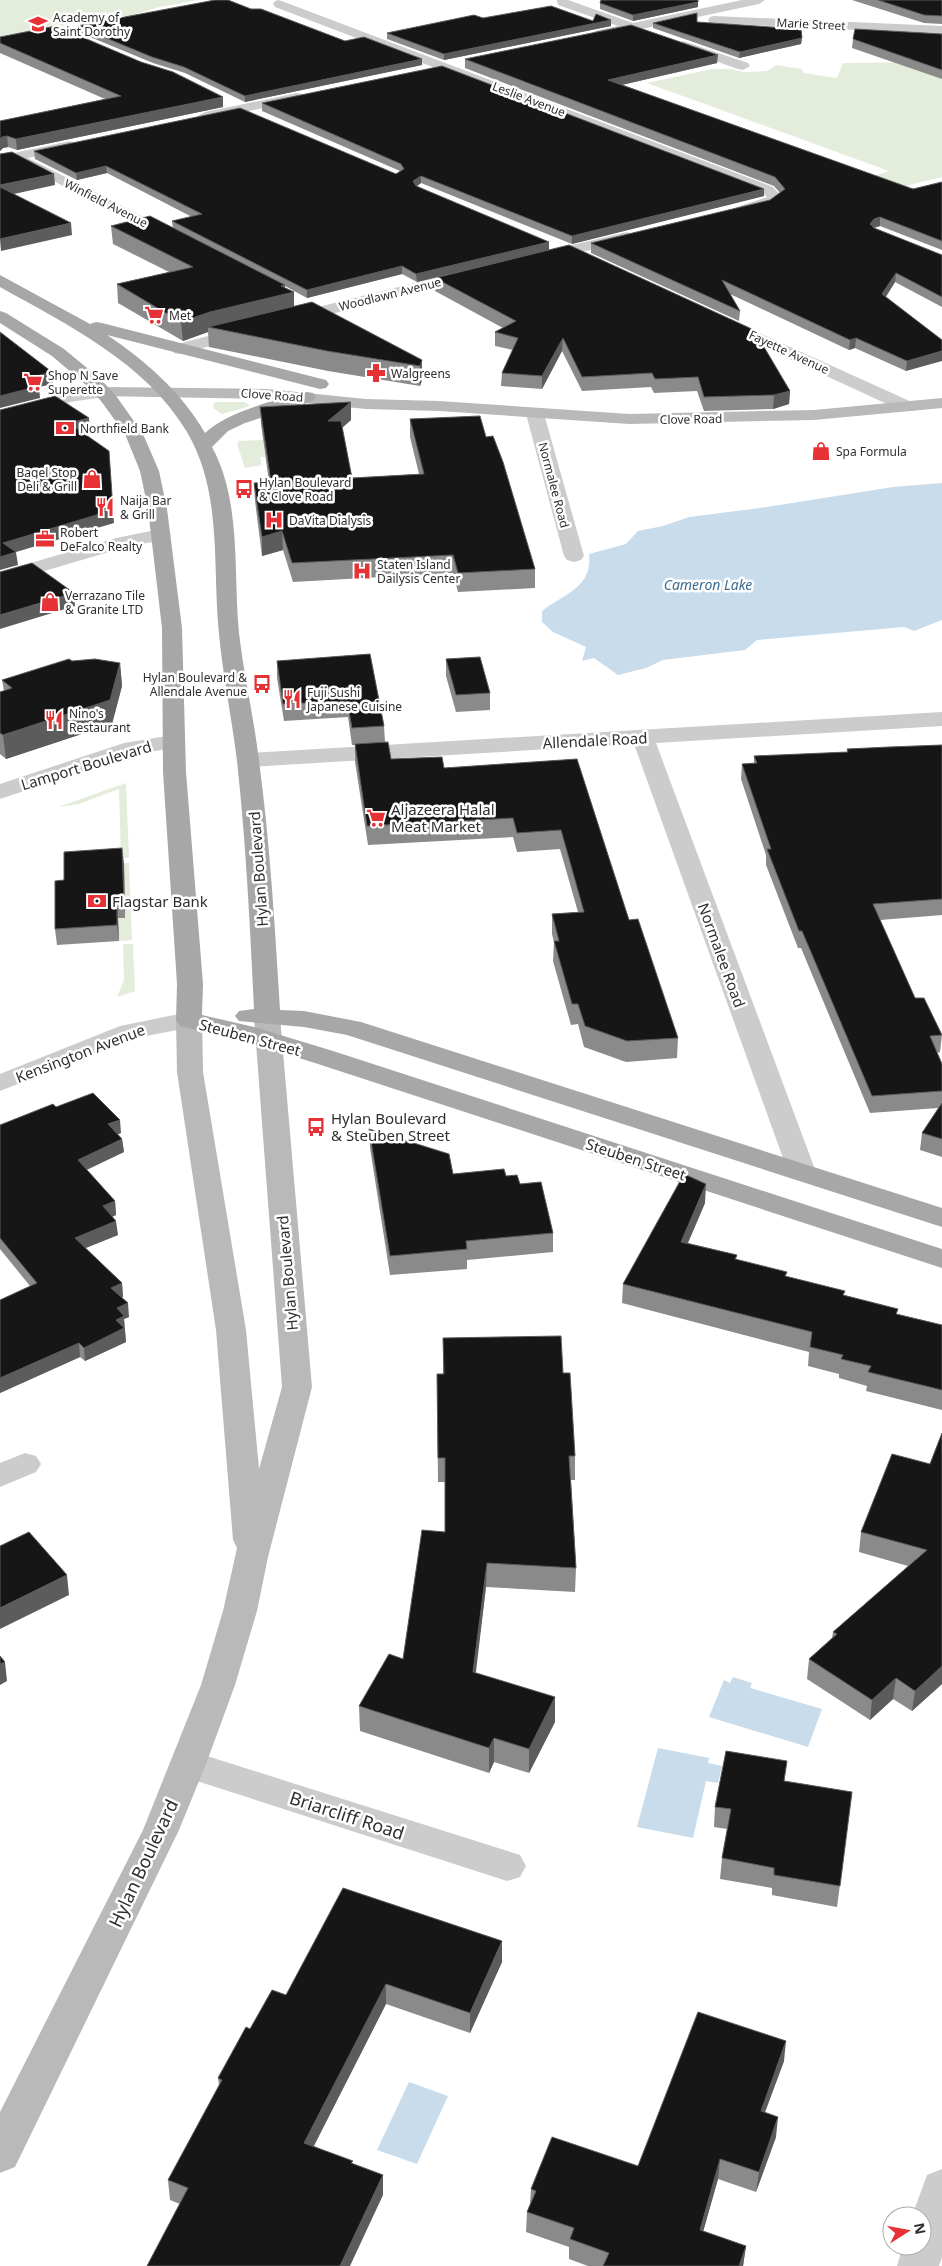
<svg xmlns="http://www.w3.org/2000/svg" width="942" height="2266" viewBox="0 0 942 2266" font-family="'Noto Sans',sans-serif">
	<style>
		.green { fill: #e4ecdc }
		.water { fill: #c8dcec }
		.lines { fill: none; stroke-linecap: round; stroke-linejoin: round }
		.street { fill: #ccc; fill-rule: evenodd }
		.secondary { fill: #b9b9b9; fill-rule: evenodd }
		.primary { fill: #a7a7a7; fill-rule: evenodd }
		.wall { fill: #8a8a8a }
		.shaded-wall { fill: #5c5c5c }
		.building { fill: #161616; stroke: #5c5c5c }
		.labels { text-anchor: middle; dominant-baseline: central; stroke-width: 5; stroke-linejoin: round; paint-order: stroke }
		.far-poi-label { font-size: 12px; fill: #2f2f2f; stroke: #fff; text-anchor: start }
		.far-street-label { font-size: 12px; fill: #2f2f2f; stroke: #fff }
		.far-water-label { font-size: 14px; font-style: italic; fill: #3c6c91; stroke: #fff }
		.street-label { font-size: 15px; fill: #2f2f2f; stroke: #fff }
		.poi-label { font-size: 15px; fill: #2f2f2f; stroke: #fff; text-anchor: start }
		.near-street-label { font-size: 18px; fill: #2f2f2f; stroke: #fff }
	</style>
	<rect width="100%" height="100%" fill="#fff"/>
	<path class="green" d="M0,0H199L159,7L127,17L120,15L0,38Z
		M942,62V177L897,188L868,178L889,171L647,83L712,69H731L744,72L767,71L776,65L801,69L804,73L837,78L843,63Z
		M216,402H245L250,406L222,414L213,408L214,403Z
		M263,440L265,457H260L262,465L245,468L237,444L239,441Z
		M126,783L129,858H121L119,789L79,804L58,807Z
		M124,863H129L132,940L119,941L118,918L125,917Z
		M123,944H133L135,991L117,997L124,980Z"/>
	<path class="water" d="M942,483V620L914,631L904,627L757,640L745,650L663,660L646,668L618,675L594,658L582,661L586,647L553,632L542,622V611C563,594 593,588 589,554L626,544L638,531L663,526L689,517L760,508L893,487Z
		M733,1677L752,1683L750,1688L822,1709L808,1747L709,1717L724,1680L730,1683Z
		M658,1748L709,1758L708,1763L722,1766L718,1783L706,1781L693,1838L637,1827Z
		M409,2082L448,2096L417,2164L377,2150Z"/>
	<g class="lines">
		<path class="street" d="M279,0L773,187L783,198C776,208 749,216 737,213L734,210L737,207L767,197L763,193L275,7L273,4L275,1Z
			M557,0H568L633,23L742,0H765L759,4L599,38L595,37L593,34L595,31L618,26L558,5Z
			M714,16L942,26V34L710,23L708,20L710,17Z
			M683,41L748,63L750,66L743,70L738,69L678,48L677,45Z
			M297,93L302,94L304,97L302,100L205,120L198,116L205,112Z
			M70,141L77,145L75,148L28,158L175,233L178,236L175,239H165L15,161L0,164V156Z
			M627,232L632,234L635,237L632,240L540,262L534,260L532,257L534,254Z
			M471,269L477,271L479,274L477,277L292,324L286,323L284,319L286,315Z
			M724,317L914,403L917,407L914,411H902L718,326L716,322L718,318Z
			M246,326L252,327L254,331L252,335L180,354L174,353L172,349L174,345Z
			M105,387L111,388L114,392L111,396L70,402L0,421V410L69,392Z
			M535,409L541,410L544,414L584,556L581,560L574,562L567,560L564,556L526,414L529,410Z
			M161,529L168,531L171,535L168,539L126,547L0,584V572L116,538Z
			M942,712V726L656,743L816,1172L812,1178L802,1181L792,1178L788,1172L634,744L248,767L240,765L237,760L240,755L248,753Z
			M173,735L181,737L184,742L181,747L136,754L0,799V784L124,743Z
			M189,1012L198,1014L202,1020L198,1026L136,1038L0,1091V1074L120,1026Z
			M25,1453L36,1456L41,1464L36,1472L0,1487V1463Z
			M188,1750L520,1855L526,1866L520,1877L507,1881L175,1774L170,1764L175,1754Z
			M942,2169V2257L939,2266H897L903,2246H922V2216H912L927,2175Z"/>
		<path class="secondary" d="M105,387L267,389L366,399L439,401L629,414L814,410L942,398V408L814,420L629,424L439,411L366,409L267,399L99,396L96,392L99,388Z
			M267,1009L276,1011L280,1017L312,1387L268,1557L257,1611L235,1685L206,1764L179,1830L15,2167L0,2173V2112L143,1830L201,1685L223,1611L237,1548L233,1540L216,1330L177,1072L176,1020L180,1014L189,1012L198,1014L202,1020L203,1072L246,1330L259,1469L282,1387L254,1017L258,1011Z"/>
		<path class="primary" d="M0,275L90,324L96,322L102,323L326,380L329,384L326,388L320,389L107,335C145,360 182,393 205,433C227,412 277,399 307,392L313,393L316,397L313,401L245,423L228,431L212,447C242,502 233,573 239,633C244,676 254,718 259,761C270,843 275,927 280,1010L304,1011L361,1022L942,1208V1227L347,1035L304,1027L239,1021L235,1016L239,1011L254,1009C250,926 246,843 237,761C232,719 223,677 219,634C212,567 223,493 187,432C146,363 68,325 0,287Z
			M0,311L6,313L64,349L98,377L114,393L143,434L159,471L167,509L182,628L186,772L203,984L202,1015L254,1027L333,1051L942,1249V1268L315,1063L238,1039L180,1026L176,1020L177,984L163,772L162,628L148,509L140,471L125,434L101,401L86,385L52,356L0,323Z"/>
	</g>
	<path class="wall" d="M698,0V7L633,21L600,9V3Z
		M852,0H942V24L924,23Z
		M251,9L345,41L422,65L245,102L185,73L153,63L78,32L77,26Z
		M483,18L593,21L611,20V26L444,60L387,39V33Z
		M697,22L802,38L801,44L739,58L653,28V23Z
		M942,34V79L852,48L853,39Z
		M0,37L223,107L17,150L8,147L3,148L0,151V121L105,99L0,53Z
		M465,59L717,63L622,85L913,189L942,182V250L880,226L874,228L942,255V307L895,282L886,297L942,340L906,371L855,348L849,350L730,294L740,311L739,321L591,253V243L770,200L780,193L774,186L465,68Z
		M262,103L764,196L572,244L421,183L417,186L549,250L417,282L402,274L307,298L285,286V288L294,292V306L422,360V380L420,386L328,371L209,347L208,332L183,341L118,303L117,284L169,272L113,244L111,226L173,228L172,221L192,217L107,173L77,180L35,159L34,151L396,174L400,171L262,111Z
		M435,278L790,391L789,404L773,409L704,411L697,391L654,393L651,387L582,391L562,351L542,389L501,386L502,373L513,350L495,346V332L503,328L435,291Z
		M351,402V420L342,428L352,478L419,474L410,437V419L486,437L535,569V588L458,592L453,573L293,582L283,550L262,556L255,501L254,483L269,482L261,424L260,407Z
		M370,654L384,726L385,742L391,759L444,768L577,759L629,920L678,1038L677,1058L626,1062L584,1047L578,1024L571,1025L553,961L554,942L552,934V914L578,912L560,849L517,852L513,837L368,845L355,762V745H352L348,717L284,721L277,678V661Z
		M446,659L490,693V710L456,712L446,676Z
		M72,661L120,663L122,686L112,724L6,759L0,754V692L4,691L2,680Z
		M942,745V915L880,920L915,998L942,1035L940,1052L937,1053L942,1064V1157L920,1150L922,1133L938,1108L870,1113L801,948H798L766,865V855L741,779L742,764L754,763V756L847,752V749Z
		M124,863L125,918H118L119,941L57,945L55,929L64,880Z
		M56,1107L121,1133L118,1134L122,1139L124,1152L87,1170L115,1201L116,1215L112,1217L118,1235L85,1248L122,1283L123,1297H122L129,1317L124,1319L126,1342L85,1361L80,1357L0,1393V1300L30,1286L0,1249V1125Z
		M369,1129L453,1174L506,1176L520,1184L553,1233V1252L467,1260V1269L390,1275L370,1148Z
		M705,1203L688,1243L737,1255L736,1260L897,1314L942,1325V1410L866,1391L867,1386L839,1378V1374L808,1366L809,1352L622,1303L623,1284Z
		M443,1338L563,1373L575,1456V1480H571L576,1568L575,1592L486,1587L475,1673L555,1697V1722L529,1773L494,1762L489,1773L360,1731L359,1706L403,1659L445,1532V1482H438L437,1374H443Z
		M942,1433V1684L912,1711L893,1699L870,1720L807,1679L809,1659L832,1638L833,1632L908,1566L859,1552L861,1532L930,1464Z
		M785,1781L852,1792L837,1907L772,1895V1888L720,1879L722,1858L727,1829L714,1827L715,1807Z
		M502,1962L470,2033L386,2004L314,2146L353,2164L383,2195L180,2204L170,2200L168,2180L219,2085L218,2078L250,2029L286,1995Z
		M784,2061L765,2112L776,2137L756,2192L718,2179L703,2231L746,2246L743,2266H588L569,2259V2247L526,2232L527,2212L530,2204L531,2189L638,2166Z"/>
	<path class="shaded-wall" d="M698,2V7L633,21V15Z
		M611,20V26L444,60V54Z
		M802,38L801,44L739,58L740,52Z
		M718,55L717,63L608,88V80Z
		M422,59V65L245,102V96Z
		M223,97V107L17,150L16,139Z
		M7,136L8,147L3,148L0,151V139L2,137Z
		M106,166L107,173L77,180L76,173Z
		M54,174L55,185L0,197V185Z
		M421,176V183L413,189V181Z
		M764,189V196L572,244V236Z
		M880,217V226L873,228L870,224L874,219Z
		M71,223L72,235L1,251L0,239Z
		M549,242V250L417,282L416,274Z
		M402,266V274L307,298V290Z
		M896,273L895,282L881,304L882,294Z
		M285,285V294L294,292V311L208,327V332L183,341L181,322Z
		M563,338L562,351L542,389V376Z
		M856,338L855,348L849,350L850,340Z
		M942,351V361L906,371L907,361Z
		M422,360V380L420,386V366Z
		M52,372L53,384L39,387L40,398L0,408V396L28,378Z
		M790,391L789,404L773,409L774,395Z
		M351,402V420L329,439L328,421Z
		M89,418L90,430L70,436L69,423Z
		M109,451L114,523L16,552L18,565L0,570V557L3,543Z
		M282,531L283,550L262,556V537Z
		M74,593L75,606L0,629V615Z
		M120,663L122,686L112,724L6,759L3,735Z
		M122,848L124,863L125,918L124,902Z
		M117,903L118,918L119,941L117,925Z
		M120,1120L121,1133L109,1138L108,1124Z
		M122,1139L124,1152L79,1173L78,1160Z
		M706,1184L705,1203L680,1261L681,1242Z
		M115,1201L116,1215L104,1220L103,1206Z
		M116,1221L118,1235L76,1252L75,1238Z
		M122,1283L123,1297L113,1301L111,1288Z
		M128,1303L129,1317L124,1319L126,1342L85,1361L84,1348L116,1320L117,1308Z
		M79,1343L80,1357L0,1393V1378Z
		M487,1563L486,1587L473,1697V1672Z
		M67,1575L69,1595L0,1629V1608Z
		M5,1662L7,1681L0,1685V1664Z
		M942,1666V1684L912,1711L915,1691Z
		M896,1678L893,1699L870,1720L872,1700Z
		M555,1697V1722L529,1773V1749Z
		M494,1738V1762L489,1773V1748Z
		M502,1941V1962L470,2033V2013Z
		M386,1984V2004L305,2163L304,2143Z
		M786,2041L784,2061L758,2131L761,2111Z
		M778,2117L776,2137L756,2192L759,2172Z
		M720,2159L718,2179L698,2250L700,2230Z
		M383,2175V2195L350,2266H340Z
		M746,2246L743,2266H739Z"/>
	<path class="building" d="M215,0H228L251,9H261L345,41L364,37L422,59L245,96L184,67L152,57L77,26Z
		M601,0H698V2L633,15L600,3Z
		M878,0H942V16L924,15Z
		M551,6L593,21L596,14L611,20L444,54L387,33L474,15L483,18Z
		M697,13V22L801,29L802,38L740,52L653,23Z
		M631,25L718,55L608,80L913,189L942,182V241L880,217L874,219L870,224L874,228L942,255V297L896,273L882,294L942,340V351L907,361L856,338L850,340L722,280L740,311L591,243L770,200L785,189L775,177L465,59Z
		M56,26L141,62L173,72L223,97L16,139L7,136L2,137L0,139V121L121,96L0,43V37Z
		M855,29L942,34V70L853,39Z
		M442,66L764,189L572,236L421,176L413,181L416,186L549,242L416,274L402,266L307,290L172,221L202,214L106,166L76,173L34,151L240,108L396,174L404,169L401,164L262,103Z
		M12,152L54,174L0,185V154Z
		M0,187L71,223L0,239Z
		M150,216L285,285L281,286L294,292L210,312L181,322L117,284L193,267L111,226Z
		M569,245L754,330L790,391L774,395L704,397L698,377L655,379L652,373L582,377L563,338L542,376L502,373L518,338L495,332L516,321L435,278Z
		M312,302L422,360L420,366L327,351L208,327Z
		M0,332L52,372L28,378L39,386L0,396Z
		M55,396L89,418L69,423L109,451L113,510L3,543L16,552L0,557V410Z
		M351,402L328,421H341L352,478L424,474L410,419L480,416L486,437L493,436L503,462L535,569L458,573L453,555L292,563L282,531L262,537L254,483L271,482L260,407Z
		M32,563L74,593L0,615V572Z
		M370,654L384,726L352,728L347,701L283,704L277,661Z
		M480,657L490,693L456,695L446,659Z
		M69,659L72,661L95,659L120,663L110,700L3,735L0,733V692L12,688L2,680Z
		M388,742L391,759L442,757L444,768L577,759L629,920L638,919L678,1038L627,1041L585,1026L578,1004H572L554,941H559L552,914L584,912L561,830L517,833L513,818L367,826L355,744Z
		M942,745V899L873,904L915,998H924L942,1035L930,1036L942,1064V1091L872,1096L802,931H799L767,849H771L742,764L757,763L754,756L848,752L847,749L889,747Z
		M122,848L124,902L117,903V925L55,929V881L64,880V852Z
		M93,1093L120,1120L108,1124L122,1139L78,1160L115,1201L103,1206L116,1221L75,1238L122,1283L111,1288L128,1303L117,1308L124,1316L116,1320L124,1328L84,1348L79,1343L0,1378V1300L37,1283L0,1238V1125L53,1104L56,1107Z
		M942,1103V1139L922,1133Z
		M369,1129L449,1154L453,1174L504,1169L506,1176L517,1175L520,1184L541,1182L553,1233L466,1241L467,1249L390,1256Z
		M684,1174L706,1184L681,1242L737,1255L735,1259L787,1272L785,1276L845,1291L843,1295L898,1309L896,1314L942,1325V1390L868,1372L871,1366L841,1359L843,1355L810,1347L812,1332L623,1284Z
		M561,1336L563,1373H570L575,1456H569L576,1568L487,1563L473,1672L555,1697L529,1749L494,1738L489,1748L359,1706L389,1654L403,1659L422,1530L445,1532V1458H438L437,1374H444L443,1338Z
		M942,1433V1666L915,1691L896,1678L872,1700L809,1659L837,1634L833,1632L927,1550L861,1532L892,1454L930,1464Z
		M29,1532L67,1575L0,1608V1546Z
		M0,1656L5,1662L0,1664Z
		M726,1751L787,1761L784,1781L852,1792L840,1886L774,1875V1868L722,1858L731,1809L715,1807Z
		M343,1888L502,1941L470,2013L386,1984L304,2143L353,2161L351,2163L383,2175L340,2266H147L188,2188L168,2180L222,2080L218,2078L246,2027L250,2029L272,1990L286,1995Z
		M698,2012L786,2041L761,2111L778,2117L759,2172L720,2159L700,2230L746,2246L739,2266H603L609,2253L570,2239L574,2228L527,2212L536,2191L531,2189L552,2137L638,2166Z"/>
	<defs>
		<g id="school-bare" transform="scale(1.5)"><path d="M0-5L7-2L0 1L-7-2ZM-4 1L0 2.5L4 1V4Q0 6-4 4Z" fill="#e63135" stroke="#fff" stroke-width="2.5" paint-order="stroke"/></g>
		<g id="supermarket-bare" transform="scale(1.5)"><path d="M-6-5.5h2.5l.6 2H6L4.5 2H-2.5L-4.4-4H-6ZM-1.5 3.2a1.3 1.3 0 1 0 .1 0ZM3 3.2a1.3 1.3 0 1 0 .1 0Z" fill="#e63135" stroke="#fff" stroke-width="2.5" paint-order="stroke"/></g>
		<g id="pharmacy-bare" transform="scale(1.5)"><path d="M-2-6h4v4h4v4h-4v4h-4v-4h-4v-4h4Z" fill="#e63135" stroke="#fff" stroke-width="2.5" paint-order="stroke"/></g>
		<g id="bank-bare" transform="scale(1.5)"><path d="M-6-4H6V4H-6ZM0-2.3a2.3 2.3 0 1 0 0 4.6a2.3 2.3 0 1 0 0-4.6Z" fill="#e63135" stroke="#fff" stroke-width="2.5" paint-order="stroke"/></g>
		<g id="shop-bare" transform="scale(1.5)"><path d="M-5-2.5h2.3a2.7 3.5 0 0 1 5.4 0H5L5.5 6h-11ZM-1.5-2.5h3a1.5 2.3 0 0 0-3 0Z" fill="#e63135" stroke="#fff" stroke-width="2.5" paint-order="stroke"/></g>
		<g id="bus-bare" transform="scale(1.5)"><path d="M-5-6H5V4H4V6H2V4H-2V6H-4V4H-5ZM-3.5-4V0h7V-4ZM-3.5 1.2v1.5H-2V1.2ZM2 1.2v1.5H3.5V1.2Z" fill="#e63135" stroke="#fff" stroke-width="2.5" paint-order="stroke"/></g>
		<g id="restaurant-bare" transform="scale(1.5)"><path d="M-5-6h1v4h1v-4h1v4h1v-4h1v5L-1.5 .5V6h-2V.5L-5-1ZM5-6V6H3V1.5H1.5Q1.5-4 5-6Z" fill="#e63135" stroke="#fff" stroke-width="2.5" paint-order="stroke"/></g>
		<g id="hospital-bare" transform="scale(1.5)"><path d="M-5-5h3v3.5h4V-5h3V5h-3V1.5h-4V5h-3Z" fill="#e63135" stroke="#fff" stroke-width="2.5" paint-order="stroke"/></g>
		<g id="office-bare" transform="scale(1.5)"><path d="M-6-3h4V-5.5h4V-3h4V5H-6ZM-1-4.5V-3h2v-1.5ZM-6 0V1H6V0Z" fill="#e63135" stroke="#fff" stroke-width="2.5" paint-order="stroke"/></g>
	</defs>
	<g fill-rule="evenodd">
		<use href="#school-bare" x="38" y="24"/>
		<use href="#supermarket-bare" x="154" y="315"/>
		<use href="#pharmacy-bare" x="376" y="373"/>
		<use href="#supermarket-bare" x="33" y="382"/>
		<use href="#bank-bare" x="65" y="428"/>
		<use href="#shop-bare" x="821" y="451"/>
		<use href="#shop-bare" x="92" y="479"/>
		<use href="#bus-bare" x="244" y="489"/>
		<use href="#restaurant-bare" x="105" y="507"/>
		<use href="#hospital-bare" x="274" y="520"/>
		<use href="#office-bare" x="45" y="539"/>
		<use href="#hospital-bare" x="362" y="571"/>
		<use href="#shop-bare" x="50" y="602"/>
		<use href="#bus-bare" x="262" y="684"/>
		<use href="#restaurant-bare" x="292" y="699"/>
		<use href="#restaurant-bare" x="54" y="720"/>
		<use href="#supermarket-bare" x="376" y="818"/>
		<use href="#bank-bare" x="97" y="901"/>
		<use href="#bus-bare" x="316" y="1127"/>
	</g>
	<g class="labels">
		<g class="far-poi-label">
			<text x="53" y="17">Academy of<tspan x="53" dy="14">Saint Dorothy</tspan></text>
			<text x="169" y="315">Met</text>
			<text x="391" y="373">Walgreens</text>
			<text x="48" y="375">Shop N Save<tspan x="48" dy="14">Superette</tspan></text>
			<text x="80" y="428">Northfield Bank</text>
			<text x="836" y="451">Spa Formula</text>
			<text x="77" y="472" text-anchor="end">Bagel Stop<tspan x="77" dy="14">Deli &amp; Grill</tspan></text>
			<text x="259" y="482">Hylan Boulevard<tspan x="259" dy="14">&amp; Clove Road</tspan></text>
			<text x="120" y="500">Naija Bar<tspan x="120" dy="14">&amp; Grill</tspan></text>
			<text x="289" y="520">DaVita Dialysis</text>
			<text x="60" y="532">Robert<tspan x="60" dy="14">DeFalco Realty</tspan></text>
			<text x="377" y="564">Staten Island<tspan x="377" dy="14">Dailysis Center</tspan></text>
			<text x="65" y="595">Verrazano Tile<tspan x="65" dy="14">&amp; Granite LTD</tspan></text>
			<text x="247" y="677" text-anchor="end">Hylan Boulevard &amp;<tspan x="247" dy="14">Allendale Avenue</tspan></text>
			<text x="307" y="692">Fuji Sushi<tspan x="307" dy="14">Japanese Cuisine</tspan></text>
			<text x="69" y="713">Nino's<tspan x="69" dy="14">Restaurant</tspan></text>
		</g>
		<g class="far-street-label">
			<text transform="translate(811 24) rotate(3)">Marie Street</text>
			<text transform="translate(529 99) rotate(21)">Leslie Avenue</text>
			<text transform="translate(106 203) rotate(27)">Winfield Avenue</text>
			<text transform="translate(390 294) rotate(-14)">Woodlawn Avenue</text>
			<text transform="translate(789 352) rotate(25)">Fayette Avenue</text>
			<text transform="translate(272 395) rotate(4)">Clove Road</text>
			<text transform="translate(691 419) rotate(-1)">Clove Road</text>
			<text transform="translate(554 485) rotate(75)">Normalee Road</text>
		</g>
		<g class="far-water-label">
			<text x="708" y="584">Cameron Lake</text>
		</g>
		<g class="street-label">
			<text transform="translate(595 740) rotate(-3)">Allendale Road</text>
			<text transform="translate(86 765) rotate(-17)">Lamport Boulevard</text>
			<text transform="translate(258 869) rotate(-94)">Hylan Boulevard</text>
			<text transform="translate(722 955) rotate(70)">Normalee Road</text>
			<text transform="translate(250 1037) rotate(15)">Steuben Street</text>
			<text transform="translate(80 1053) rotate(-21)">Kensington Avenue</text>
			<text transform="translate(636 1159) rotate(18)">Steuben Street</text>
			<text transform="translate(287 1273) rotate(-95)">Hylan Boulevard</text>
		</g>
		<g class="poi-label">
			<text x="391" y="809">Aljazeera Halal<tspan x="391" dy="17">Meat Market</tspan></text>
			<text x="112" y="901">Flagstar Bank</text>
			<text x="331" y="1118">Hylan Boulevard<tspan x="331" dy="17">&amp; Steuben Street</tspan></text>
		</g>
		<g class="near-street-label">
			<text transform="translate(347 1815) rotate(18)">Briarcliff Road</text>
			<text transform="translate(143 1863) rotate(-65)">Hylan Boulevard</text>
		</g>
	</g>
	<g transform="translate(907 2231) rotate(79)"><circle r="24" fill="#ffffff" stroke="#acacac"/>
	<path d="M0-4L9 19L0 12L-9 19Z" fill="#e63135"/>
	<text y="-8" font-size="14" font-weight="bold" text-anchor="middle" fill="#2f2f2f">N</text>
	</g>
</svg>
